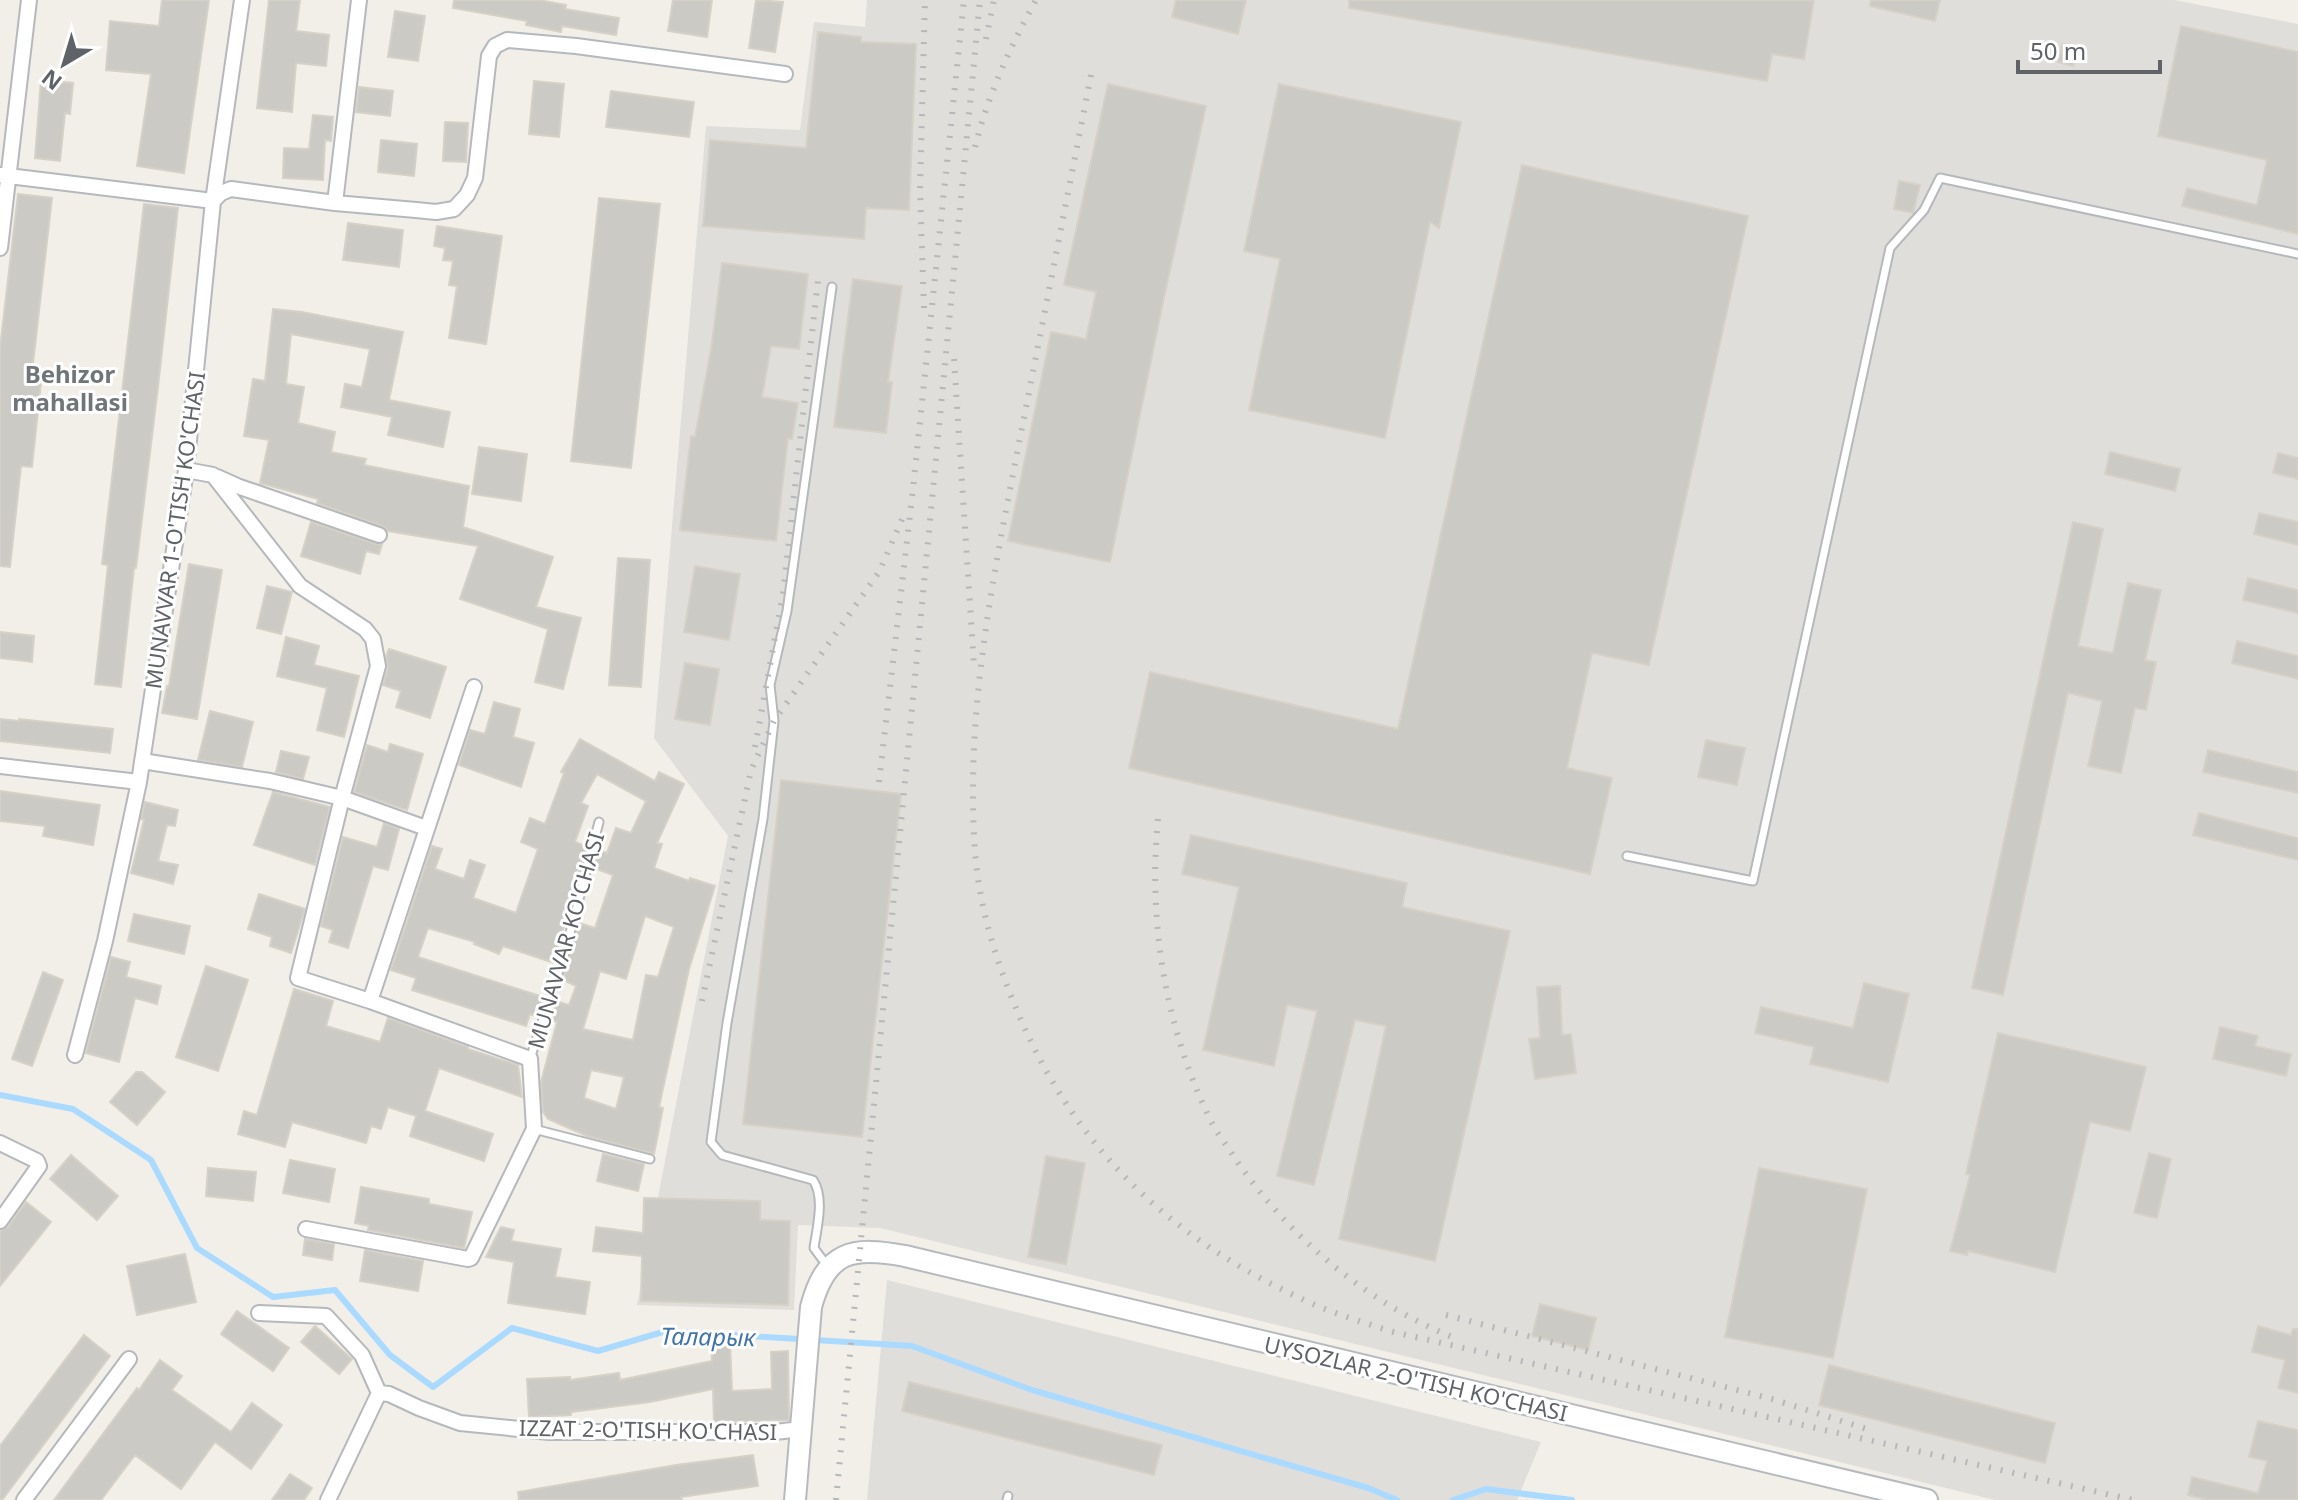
<svg xmlns="http://www.w3.org/2000/svg" width="2298" height="1500" viewBox="0 0 2298 1500" font-family="'Noto Sans',sans-serif">
	<style>
		.industrial { fill: #e0deda }
		.lines { fill: none; stroke-linecap: round; stroke-linejoin: round }
		.stream { stroke: #aadaff; stroke-width: 6 }
		.building { fill: #cccac5; stroke: #d6d1c6; stroke-width: 2; fill-rule: evenodd }
		.lane-casing { stroke: #b5b8bc; stroke-width: 11 }
		.street-casing { stroke: #b5b8bc; stroke-width: 18 }
		.secondary-casing { stroke: #b6babf; stroke-width: 24 }
		.lane { stroke: #fff; stroke-width: 7 }
		.street { stroke: #fff; stroke-width: 14 }
		.secondary { stroke: #fff; stroke-width: 20 }
		.rail { stroke: #b6b7b8; stroke-width: 6; stroke-dasharray: 2 10; stroke-linecap: butt }
		.labels { text-anchor: middle; dominant-baseline: central; stroke-width: 6; stroke-linejoin: round; paint-order: stroke }
		.street-label { font-size: 22px; fill: #5f6368; stroke: #fff }
		.neighbourhood-label { font-size: 24px; font-weight: bold; fill: #70757a; stroke: #fff }
		.water-label { font-size: 24px; font-style: italic; fill: #4174aa; stroke: #fff }
	</style>
	<rect width="100%" height="100%" fill="#f1efe8"/>
	<path class="industrial" d="M867,0H2174L2298,24V1500H1995L880,1228L798,1225L794,1310L637,1305L728,836L654,738L706,126L800,130L814,22L865,27Z
		M887,1280L1541,1442L1517,1500H867Z"/>
	<g class="lines">
		<path class="stream" d="M0,1095L73,1109L151,1160L197,1248L273,1297L335,1290L390,1355L433,1387L512,1328L598,1351L666,1331L912,1346L1032,1390L1368,1488L1397,1500
			M1453,1500L1486,1489L1572,1500"/>
	</g>
	<path class="building" d="M162,0H209L184,173L137,166L151,74L106,70L110,21L159,26Z
		M269,0H300L296,31L329,35L326,66L296,63L292,112L257,108Z
		M454,0H539L566,5L565,9L619,18L616,35L562,26L561,32L526,25L527,21L453,8Z
		M673,0H712L707,37L668,31Z
		M756,0L783,2L775,52L749,48Z
		M1176,0H1246L1238,34L1172,17Z
		M1349,0H1814L1804,59L1772,54L1767,81L1349,8Z
		M1871,0H1940L1935,21L1870,6Z
		M395,11L425,16L418,61L388,57Z
		M2181,26L2298,52V234L2182,206L2187,188L2257,205L2267,160L2158,136Z
		M818,32L861,37V42L916,44L909,210L866,208L864,239L703,226L710,140L806,148Z
		M2062,44L2077,48L2073,66L2058,62Z
		M41,80L73,83L70,114L65,113L60,161L35,158Z
		M534,81L564,84L559,137L529,134Z
		M1108,84L1206,106L1162,307L1110,562L1008,541L1051,332L1086,339L1096,292L1064,285Z
		M1279,84L1461,122L1439,228L1430,222L1385,438L1249,410L1280,259L1244,251Z
		M359,87L393,91L390,116L356,112Z
		M611,91L694,102L689,137L606,127Z
		M313,115L333,117L331,141L325,140L323,180L283,178L284,148L309,149Z
		M445,122L468,123L466,162L443,161Z
		M381,140L417,144L414,176L378,172Z
		M1522,165L1748,216L1649,665L1592,653L1567,768L1612,778L1590,874L1129,768L1150,672L1398,729Z
		M1899,181L1920,185L1913,213L1894,209Z
		M18,194L52,198L31,381L41,382L32,467L21,466L10,567L0,566V348Z
		M599,198L660,204L631,468L571,461Z
		M144,204L178,208L158,387L136,568H134L121,687L95,684L108,565L102,564Z
		M348,223L403,230L399,267L343,260Z
		M437,226L502,236L486,344L449,338L457,286L449,285L453,261L443,260L445,248L434,246Z
		M722,263L808,274L799,349L771,346L762,397L798,403L792,439L788,438L776,541L680,530L691,436L695,437L712,343Z
		M853,279L902,286L888,382H892L886,433L834,427Z
		M273,309L302,312L403,332L389,400L450,412L443,447L388,435L392,417L341,407L345,384L362,387L370,349L291,334L286,384L304,387L298,423L335,432L331,452L366,459L364,465L469,486L463,527L553,557L536,607L581,618L563,689L535,682L548,629L460,599L478,546L388,531L382,526L317,503L318,499L260,483L269,440L244,436L253,379L265,381Z
		M479,447L527,454L521,501L472,494Z
		M2110,452L2180,469L2175,491L2105,474Z
		M2278,453L2298,458V479L2273,473Z
		M2259,513L2298,522V545L2254,534Z
		M311,522L376,544H382L379,554L366,551L360,574L301,556Z
		M2073,522L2103,529L2078,646L2113,653L2128,583L2161,590L2145,660L2156,662L2146,710L2135,708L2121,773L2088,766L2102,701L2068,693L2003,995L1972,988Z
		M618,558L650,560L641,687L609,685Z
		M189,564L222,570L197,719L162,713L167,686H169Z
		M695,566L740,574L729,640L684,632Z
		M2248,578L2298,590V613L2243,600Z
		M267,586L292,592L281,634L257,628Z
		M0,632L34,636L32,662L0,658Z
		M286,637L319,646L314,665L359,676L344,737L317,730L327,688L277,676Z
		M2237,641L2298,656V679L2232,663Z
		M389,649L446,667L430,718L396,707L401,691L383,685L388,668L386,656Z
		M685,663L719,669L710,725L675,719Z
		M494,702L520,709L513,737L534,743L521,787L459,765L470,730L485,734Z
		M210,711L253,722L242,767L198,760Z
		M0,719L19,721V719L113,729L110,753L0,741Z
		M580,739L655,781L659,772L684,784L657,843L662,844L654,868L689,881L690,878L715,886L689,969L659,1107L663,1108L654,1154L587,1136L548,1119L543,1112L541,1082L557,1022L549,1020L556,1001L569,1005L576,986L563,980L579,923L595,928L613,875L594,868L598,850L607,853L616,828L631,833L646,801L597,774L581,803L588,806L575,842L586,846L554,963L503,946L499,954L474,944L475,942L428,928L418,957L543,997L537,1017L530,1014L526,1026L412,990L416,978L391,970L432,846L442,849L435,869L464,879L470,860L485,865L473,898L516,913L538,849L521,842L530,818L545,824L564,773L561,772ZM645,916L674,927L658,977L646,975L633,1040L583,1029L600,971L626,979ZM591,1070L624,1077L616,1109L584,1098Z
		M1706,740L1745,748L1737,785L1698,777Z
		M390,744L423,754L407,810L354,792L367,745L388,752Z
		M2208,750L2298,772V793L2203,772Z
		M281,751L309,757L303,779L276,772Z
		M781,780L901,794L862,1137L743,1124Z
		M0,791L100,805L93,845L43,836L45,826L0,821Z
		M273,792L330,807L315,865L254,845Z
		M145,802L178,810L175,826L167,825L158,861L178,865L173,884L131,873L144,820L141,819Z
		M2199,813L2298,838V860L2193,835Z
		M384,823L399,829L388,870L373,866L348,948L329,942L333,930L321,926L343,837L377,847Z
		M1191,835L1407,883L1402,907L1510,931L1435,1261L1339,1239L1386,1026L1355,1020L1314,1185L1277,1176L1317,1011L1287,1005L1274,1066L1203,1050L1239,887L1182,874Z
		M259,894L305,909L291,953L270,946L272,937L248,929Z
		M134,914L190,926L184,954L128,941Z
		M111,957L130,962L126,977L161,986L157,1004L135,998L119,1062L86,1053Z
		M206,966L248,980L218,1071L176,1057Z
		M43,972L63,980L32,1066L12,1059Z
		M1864,983L1909,994L1888,1082L1810,1064L1814,1047L1755,1033L1761,1007L1853,1028Z
		M1560,986L1562,1035L1571,1034L1576,1073L1535,1079L1529,1039L1540,1038L1537,987Z
		M294,989L333,1001L326,1026L380,1042L388,1018L468,1047V1049L518,1065L522,1097L439,1068L425,1111L493,1134L484,1161L410,1136L416,1116L388,1107L381,1129L371,1126L366,1143L292,1122L285,1147L238,1134L244,1111L257,1115Z
		M2220,1027L2258,1036L2255,1046L2291,1054L2286,1076L2213,1059Z
		M1998,1033L2146,1067L2130,1131L2090,1122L2055,1272L1968,1251L1967,1255L1950,1251L1970,1175L1966,1174Z
		M136,1072H142L165,1092L137,1125L110,1102Z
		M2149,1153L2171,1159L2157,1218L2134,1213Z
		M603,1154L644,1164L638,1191L597,1181Z
		M71,1155L118,1196L97,1220L50,1179Z
		M1046,1156L1085,1163L1066,1264L1028,1257Z
		M290,1160L335,1169L329,1202L283,1193Z
		M208,1168L256,1172L253,1201L206,1196Z
		M1759,1168L1867,1189L1833,1358L1725,1337Z
		M361,1187L429,1199V1204L472,1212L464,1248L368,1230L369,1226L355,1223Z
		M644,1198L760,1201V1220L790,1221L788,1305L641,1301L642,1256L593,1251L596,1227L643,1233Z
		M26,1202L51,1222L0,1286V1231L8,1227Z
		M501,1227L514,1230L511,1241L561,1249L555,1277L590,1282L585,1314L508,1303L514,1262L486,1257Z
		M305,1239L334,1244L332,1260L303,1255Z
		M365,1250L423,1261L418,1291L360,1281Z
		M185,1254L196,1302L137,1315L127,1266Z
		M1540,1304L1596,1318L1588,1350L1532,1336Z
		M237,1311L289,1348L273,1371L221,1334Z
		M315,1326L352,1359L339,1374L301,1342Z
		M2258,1326L2291,1335L2293,1329H2298V1393L2278,1388L2285,1360L2252,1352Z
		M84,1335L110,1356L2,1500H0V1446Z
		M711,1342H730L732,1391L772,1389L771,1352L788,1351L789,1420L714,1422L713,1389L650,1402L571,1412V1415L529,1417L527,1379L570,1377V1380L619,1373L620,1380L712,1361Z
		M160,1360L182,1376L172,1390L231,1432L252,1403L282,1425L251,1469L215,1442L181,1489L135,1455L101,1500H54L137,1388L139,1390Z
		M1829,1365L2055,1423L2045,1463L1819,1405Z
		M909,1382L1162,1445L1154,1475L902,1411Z
		M2258,1421L2298,1430V1500H2208L2188,1495L2192,1477L2258,1493L2267,1461L2249,1457Z
		M753,1455L758,1486L681,1497L682,1500H519L518,1492L676,1465Z
		M290,1474L312,1488L304,1500H272Z"/>
	<g class="lines">
		<g class="lane-casing">
			<path id="lane" d="M1627,856L1753,881L1890,248L1924,210L1940,178L2298,254
				M530,1059L565,952L599,822
				M534,1129L650,1159
				M828,1267L814,1248C817,1227 825,1198 813,1180L722,1155L711,1142L727,1023L763,819L774,721L770,685L787,611L832,287
				M1007,1500L1008,1496"/>
		</g>
		<g class="street-casing">
			<path id="street" d="M0,175L213,201L221,193L231,189L335,203L416,210L436,212L454,209L467,195L475,178L489,56L495,46L507,40L576,46L785,74
				M335,203L359,0
				M0,248L29,0
				M186,470L213,475L300,586L365,629L373,639L378,666L342,798L298,978L370,1001L530,1059L534,1129L471,1258L468,1259L306,1229
				M217,477L237,486L379,535
				M142,761L270,781L342,798L426,828
				M0,766L139,782
				M370,1001L474,687
				M75,1055L105,941L139,782L186,470L213,201L242,0
				M0,1143L37,1161L39,1166L0,1221
				M259,1313L326,1316L362,1355L379,1393
				M24,1500L129,1359
				M328,1500L379,1393L389,1394L419,1408L460,1423L549,1432H775L801,1429"/>
		</g>
		<g class="secondary-casing">
			<path id="secondary" d="M795,1500L811,1307C826,1251 852,1246 905,1256L1927,1500"/>
		</g>
		<use href="#lane" class="lane"/>
		<use href="#street" class="street"/>
		<use href="#secondary" class="secondary"/>
		<path class="rail" d="M986,39L994,0
			M1091,75C1067,198 1043,321 1019,443C993,577 965,714 975,851C979,907 996,961 1018,1013C1077,1153 1176,1243 1313,1304C1338,1315 1364,1322 1389,1331L2133,1500
			M975,147C988,95 1010,47 1036,0
			M924,308L920,190L925,0
			M954,359L974,666
			M755,747L783,594L818,280
			M879,782L913,489L964,0
			M1158,819C1148,922 1165,1028 1211,1121C1217,1134 1227,1145 1234,1157C1287,1235 1364,1301 1452,1337
			M702,1001L751,770L774,721L879,572L903,517
			M1446,1315L1772,1399L1867,1429
			M836,1500L980,0"/>
	</g>
	<g class="labels">
		<g class="street-label">
			<text transform="translate(174 530) rotate(-82)">MUNAVVAR 1-O'TISH KO'CHASI</text>
			<text transform="translate(565 940) rotate(-74)">MUNAVVAR KO'CHASI</text>
			<text transform="translate(1416 1378) rotate(13)">UYSOZLAR 2-O'TISH KO'CHASI</text>
			<text transform="translate(648 1429) rotate(1)">IZZAT 2-O'TISH KO'CHASI</text>
		</g>
		<g class="neighbourhood-label">
			<text x="70" y="373">Behizor<tspan x="70" dy="28">mahallasi</tspan></text>
		</g>
		<g class="water-label">
			<text transform="translate(708 1336) rotate(1)">Таларык</text>
		</g>
	</g>
	<g transform="translate(64 64) rotate(218)" stroke="#ffffff" stroke-width="6" paint-order="stroke">
	<path d="M0-6L14 30L0 20L-14 30Z" fill="#5f6368"/>
	<text y="-12" font-size="22" font-weight="bold" text-anchor="middle" fill="#5f6368">N</text>
	</g>
	<path d="M2018 60v12h142v-12" fill="none" stroke="#5f6368" stroke-width="4"/>
	<text x="2030" y="60" font-size="24" fill="#5f6368" stroke="#ffffff" stroke-width="6" paint-order="stroke">50 m</text>
</svg>
